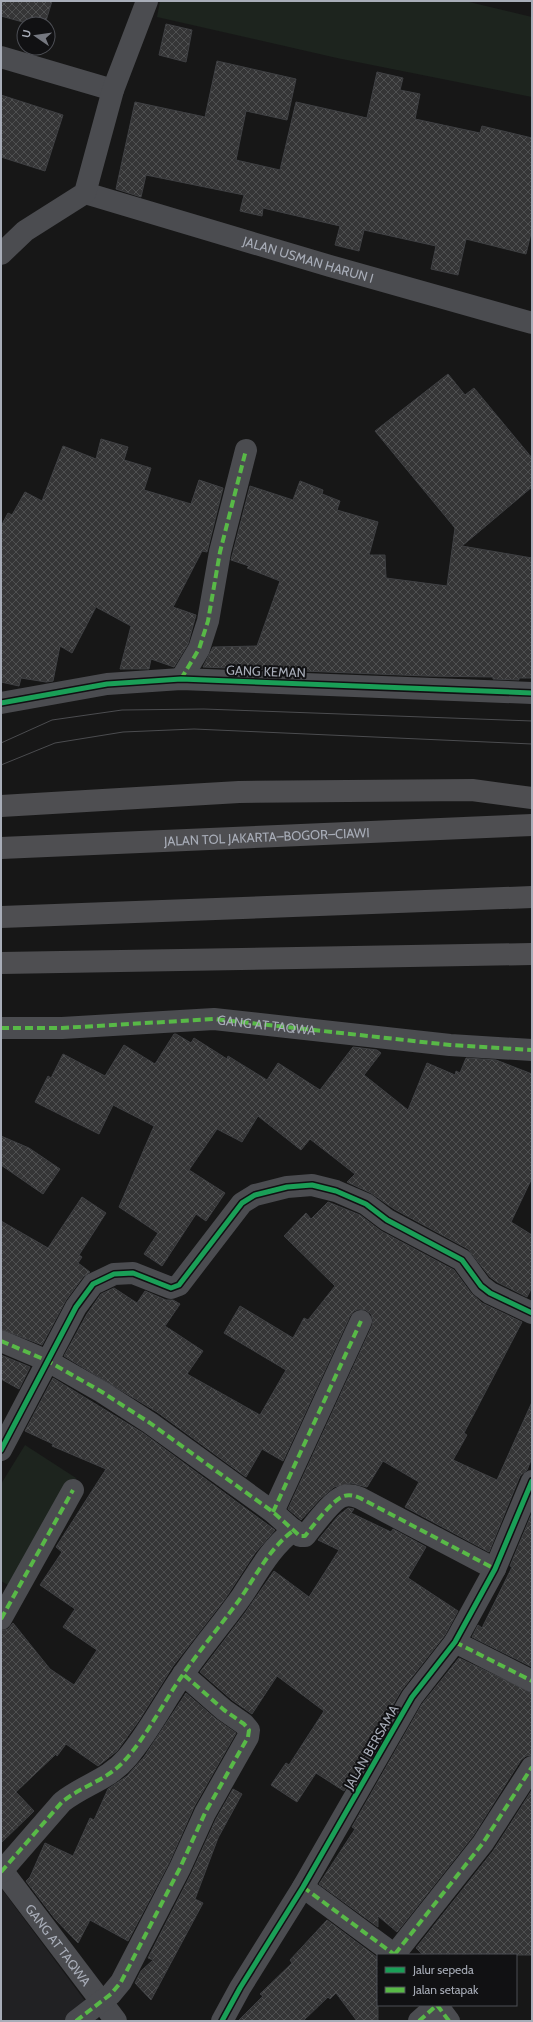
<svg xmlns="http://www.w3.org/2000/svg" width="533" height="2022" viewBox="0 0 533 2022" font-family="Cabin,sans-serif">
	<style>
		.built { fill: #212123 }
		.green { fill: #1d241e }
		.building { fill: url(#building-cross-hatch); stroke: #3f4043 }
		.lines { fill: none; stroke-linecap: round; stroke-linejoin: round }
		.street { stroke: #4b4c50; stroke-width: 22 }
		.highway { stroke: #4e4e51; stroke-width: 22 }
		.tram { stroke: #4b4c4f; stroke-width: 1 }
		.quiet { stroke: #58b947; stroke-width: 4; stroke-dasharray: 8 4; stroke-linecap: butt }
		.cycleway-casing { stroke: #111113; stroke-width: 8 }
		.cycleway { stroke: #1a9f57; stroke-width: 5 }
		.labels { text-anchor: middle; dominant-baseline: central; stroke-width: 4; stroke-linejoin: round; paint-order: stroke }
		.street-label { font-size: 13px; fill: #a8adb8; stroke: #111113 }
	</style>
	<defs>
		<pattern id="building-cross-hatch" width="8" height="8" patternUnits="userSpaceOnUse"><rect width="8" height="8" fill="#353536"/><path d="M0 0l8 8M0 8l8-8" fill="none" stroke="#4f5051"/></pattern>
	</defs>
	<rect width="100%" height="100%" fill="#171717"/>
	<path class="built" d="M1,1888L100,2021H1Z"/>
	<path class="green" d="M160,1H465L532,17V97L337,58L157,17Z
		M25,1445L76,1478L8,1585L1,1581V1484Z"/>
	<path class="building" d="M1,1H52L45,24H30L1,16Z
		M166,24L192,30L186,62L159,55Z
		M217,61L296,79L287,120L246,111L236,160L280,170L296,102L367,118L377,72L403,78L400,90L420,94L415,119L480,133L482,126L532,138V229L526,254L466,239L458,275L431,269L436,246L364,230L359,251L335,245L340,226L263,208L262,216L240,211L244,195L146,175L141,197L116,189L135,102L205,117Z
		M1,95L63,115L45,171L1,157Z
		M448,374L465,395L474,388L532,458V487L462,546L532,558V678H519V680L493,679V677L427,676L203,667L213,647L257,646L280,581L247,568L249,566L231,560L250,486L293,500L300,481L323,490L322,494L340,501L337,510L378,522L369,555H385L386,578L447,586L455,528L375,431Z
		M101,439L128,447L124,460L151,468L144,490L191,504L199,480L223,488L207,552L202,551L173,607L196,615L188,644L174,667L151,659L149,669H120L131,626L96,607L72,653L60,646L53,681L46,682L21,678L19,686L1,682V526L8,513L12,515L25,492L42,501L63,446L96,459Z
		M174,1034H176L191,1043L194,1038L227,1059L228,1056L267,1080L278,1063L320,1090L353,1047L377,1050L381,1053L364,1075L408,1110L427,1063L455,1075L456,1071L460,1073L466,1058L496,1060L532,1074V1178L511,1222L532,1235V1287L527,1297L497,1282L490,1277L468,1249L394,1209L371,1193L347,1182L355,1174L310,1139L301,1150L258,1116L242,1142L217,1129L189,1170L225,1193L206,1221L196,1214L162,1266L144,1254L158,1233L119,1207L154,1126L113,1105L99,1134L35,1102L48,1076L51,1078L63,1054L105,1076L124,1045L155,1064Z
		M1,1136L29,1148L60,1169L43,1194L1,1165Z
		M82,1197L106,1213L79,1255L82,1257L78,1263L90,1272L83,1277L66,1300L42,1345L1,1329V1221L48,1248Z
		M328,1202L360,1215L381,1231L454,1270L471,1293L482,1303L522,1322L464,1433L467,1435L453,1460L497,1480L532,1402V1458L527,1470L520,1476L489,1552L405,1507L419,1482L383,1461L367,1487L351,1483L334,1487L320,1499L301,1520L288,1509L372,1326L373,1320L371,1314L366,1310L359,1309L354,1311L350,1316L283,1461L262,1449L246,1477L157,1412L64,1356L87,1314L101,1294L114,1288L137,1303L145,1291L166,1300H173L180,1304L165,1326L203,1351L187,1374L260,1415L286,1370L224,1333L240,1306L293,1338L304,1318L308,1320L335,1286L284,1236L306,1213L311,1219Z
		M1,1355L30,1367L19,1389L1,1379Z
		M53,1378L143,1433L275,1530L255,1553L225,1599L173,1666L138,1722L117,1751L98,1766L66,1744L57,1756L56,1754L16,1792L34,1811L1,1843V1631L8,1629L13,1623L50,1669L74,1685L97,1650L63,1627L75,1609L40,1585L62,1552L56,1547L106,1469L52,1446L53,1444L25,1431Z
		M348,1508L354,1509L351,1513L391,1532L393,1529L426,1547L408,1578L458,1611L445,1635L401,1691L344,1791L316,1773L297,1802L271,1785L286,1763L289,1765L324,1711L277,1676L252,1714L232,1700L200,1672L245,1613L274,1571L309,1597L339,1550L318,1540L338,1516Z
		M532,1513V1667L472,1637L478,1625L482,1628L512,1567L510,1566Z
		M459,1658L532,1693V1755L526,1756L521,1760L473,1836L397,1932L378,1916V1927L319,1884L355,1829L352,1827L422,1704Z
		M186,1693L216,1719L236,1733L194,1807L169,1863L128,1941L90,1920L78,1943L55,1919L26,1881L30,1877L45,1843L73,1856L90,1818L94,1820L108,1789L127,1776L144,1757Z
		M233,1789L242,1794L218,1838L195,1899L203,1903L151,2000L135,1983L141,1971L153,1960L148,1958L191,1874L216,1819Z
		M532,1790V1955H423L416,1948L493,1851Z
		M327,1920L378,1958V2021H357L336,1993L330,1999L328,1997L303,2021H238L263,1996L260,1994L292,1963L290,1960Z"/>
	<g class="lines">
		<g class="street">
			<path d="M1,57L113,90"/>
			<path id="s1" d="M85,193L330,266L532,323"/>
			<path d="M1,254L25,231L85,193L113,90L147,1"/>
			<path d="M181,679L199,649L208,621L220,552L246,450"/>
			<path d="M1,703L107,684L181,679L532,693"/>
			<path id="s2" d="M1,1028H62L214,1019L450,1045L532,1050"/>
			<path d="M1,1341L48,1361L102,1392L150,1423L273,1512L300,1536H305C312,1527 334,1498 344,1496C350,1494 355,1496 360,1498L495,1569"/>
			<path d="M1,1450L76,1307L93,1284L114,1274L133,1273L171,1288L179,1285L242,1203L255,1195L287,1187L312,1185L336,1191L366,1204L387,1220L462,1260L481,1286L490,1293L532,1313"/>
			<path d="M273,1512L361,1321"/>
			<path d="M1,1619L73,1490"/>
			<path d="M455,1642L532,1681"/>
			<path id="s3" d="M1,1869L116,2021"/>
			<path d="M1,1872L62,1802C83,1785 108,1780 126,1759C148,1734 163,1703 182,1676C201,1648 223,1623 242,1596C258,1572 271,1547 294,1530"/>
			<path d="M303,1887L395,1955"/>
			<path d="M395,1954L483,1843L532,1767"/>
			<path d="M437,2005L449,2021"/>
			<path d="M76,2021L111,1994L121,1982L180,1868L205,1813L248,1737L249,1730L244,1724L224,1710L183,1674"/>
			<path d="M222,2021L240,1988L303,1887L412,1697L455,1642L495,1569L532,1481"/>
			<path d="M419,2021L437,2005"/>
		</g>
		<g class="highway">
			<path d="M1,806L239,792L472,790L532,798"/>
			<path id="s4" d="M1,848L532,825"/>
			<path d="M1,917L532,897"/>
			<path d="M1,963L532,954"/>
		</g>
		<path class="tram" d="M1,743L52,720L122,710L204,709L532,721
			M1,765L55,743L123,732L194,729L532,744"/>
		<path class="quiet" d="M181,679L199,649L208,621L220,552L246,450
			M1,1028H62L214,1019L450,1045L532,1050
			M1,1341L48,1361L102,1392L150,1423L273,1512L300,1536H305C312,1527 334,1498 344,1496C350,1494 355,1496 360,1498L495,1569
			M273,1512L361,1321
			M1,1619L73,1490
			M455,1642L532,1681
			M1,1872L62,1802C83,1785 108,1780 126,1759C148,1734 163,1703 182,1676C201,1648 223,1623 242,1596C258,1572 271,1547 294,1530
			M303,1887L395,1955
			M395,1954L483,1843L532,1767
			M437,2005L449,2021
			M76,2021L111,1994L121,1982L180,1868L205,1813L248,1737L249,1730L244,1724L224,1710L183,1674
			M419,2021L437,2005"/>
		<g class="cycleway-casing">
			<path id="cycleway" d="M1,703L107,684L181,679L532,693
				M1,1450L76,1307L93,1284L114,1274L133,1273L171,1288L179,1285L242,1203L255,1195L287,1187L312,1185L336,1191L366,1204L387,1220L462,1260L481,1286L490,1293L532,1313
				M222,2021L240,1988L303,1887L412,1697L455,1642L495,1569L532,1481"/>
		</g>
		<use href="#cycleway" class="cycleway"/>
	</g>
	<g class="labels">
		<g class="street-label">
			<text stroke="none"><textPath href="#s1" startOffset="233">JALAN USMAN HARUN I</textPath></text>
			<text transform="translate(266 671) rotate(2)">GANG KEMAN</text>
			<text stroke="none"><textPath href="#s4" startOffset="266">JALAN TOL JAKARTA–BOGOR–CIAWI</textPath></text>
			<text stroke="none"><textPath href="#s2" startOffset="266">GANG AT TAQWA</textPath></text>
			<text transform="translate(371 1747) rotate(-60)">JALAN BERSAMA</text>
			<text stroke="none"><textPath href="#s3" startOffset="95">GANG AT TAQWA</textPath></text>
		</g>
	</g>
	<rect width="533" height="2022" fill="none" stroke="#a8adb8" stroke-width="4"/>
	<rect x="377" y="1954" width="140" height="52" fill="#111113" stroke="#4d4f55"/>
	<rect x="385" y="1967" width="20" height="6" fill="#1a9f57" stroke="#4d4f55"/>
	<text x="413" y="1974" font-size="12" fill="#a8adb8">Jalur sepeda</text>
	<rect x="385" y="1987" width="20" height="6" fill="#58b947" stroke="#4d4f55"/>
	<text x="413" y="1994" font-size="12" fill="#a8adb8">Jalan setapak</text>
	<g transform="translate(36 36) rotate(283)"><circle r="19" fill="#111113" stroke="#4d4f55"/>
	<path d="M0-3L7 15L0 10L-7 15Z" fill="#757880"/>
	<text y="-6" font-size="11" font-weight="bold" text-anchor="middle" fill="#a8adb8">U</text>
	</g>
</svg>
